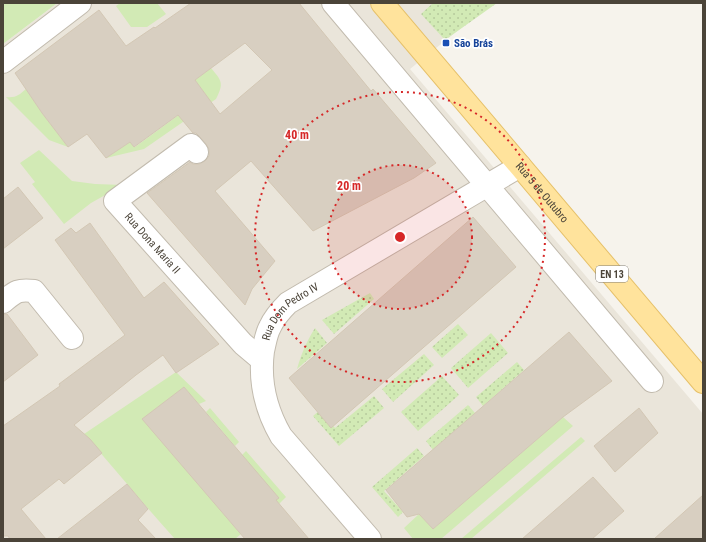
<svg xmlns="http://www.w3.org/2000/svg" width="706" height="542" viewBox="0 0 706 542" font-family="'Roboto Condensed',sans-serif">
	<style>
		.residential { fill: #eae5da }
		.grass { fill: url(#grass-dots) }
		.garden { fill: #d2eab5 }
		.building { fill: #d8cfc1; stroke: #d3c7b4; fill-rule: evenodd }
		.lines { fill: none; stroke-linecap: round; stroke-linejoin: round }
		.minor-casing { stroke: #c2bbae; stroke-width: 24 }
		.major-casing { stroke: #e6c16a; stroke-width: 24 }
		.minor { stroke: #fff; stroke-width: 22 }
		.major { stroke: #ffe39c; stroke-width: 22 }
		.ring { fill: none; stroke: #d62828; stroke-width: 2; stroke-dasharray: 2 4 }
		.transit-dot { fill: #1a4fb4; stroke: #fff; stroke-width: 1.5 }
		.labels { text-anchor: middle; dominant-baseline: central; stroke-width: 3.5; stroke-linejoin: round; paint-order: stroke }
		.shield { fill: #fff; stroke: #817c74; stroke-width: 1 }
		.shield-label { font-size: 10px; font-weight: bold; fill: #4b4439 }
		.transit-label { font-size: 11px; font-weight: bold; fill: #164399; stroke: #fff; text-anchor: start }
		.street-label { font-size: 11px; fill: #4b4439; stroke: #fff }
		.centre { fill: #d62828; stroke: #fff; stroke-width: 2 }
		.ring-label { font-size: 12px; text-anchor: middle; font-weight: bold; fill: #d62828; stroke: #fff; stroke-width: 3.5; stroke-linejoin: round; paint-order: stroke }
	</style>
	<defs>
		<pattern id="grass-dots" width="8" height="8" patternUnits="userSpaceOnUse"><rect width="8" height="8" fill="#d2eab5"/><path d="M2 2h.1M6 6h.1" fill="none" stroke="#b6ca9c" stroke-width="1.8" stroke-linecap="round"/></pattern>
	</defs>
	<rect width="100%" height="100%" fill="#f6f3ec"/>
	<path class="residential" d="M56,3H492L410,69L703,414V539H3V44L56,4Z"/>
	<path class="grass" d="M433,3H497L445,40L421,14Z
		M370,293L374,299L334,334L322,320Z
		M458,324L468,335L442,358L432,347Z
		M315,328L327,343L297,369C302,352 306,343 315,328Z
		M491,333L508,353L468,388L451,368Z
		M424,354L434,365L393,402L382,389Z
		M517,362L524,370L483,406L476,397Z
		M442,376L459,395L418,431L401,412Z
		M374,396L384,408L339,446L313,416L320,410L335,428Z
		M468,405L475,413L433,450L426,441Z
		M417,448L424,456L384,491L403,512L398,517L372,487Z"/>
	<path class="garden" d="M3,3H56V4L3,44Z
		M120,3H157L166,14L147,27H131L116,6Z
		M211,68C222,81 224,83 216,99L144,149L106,158L130,142L135,147L206,95L195,80Z
		M26,89L42,113L68,147L49,140L6,97C16,98 19,95 26,89Z
		M39,150L72,181L95,184L123,185L91,203L64,224L32,184L35,182L20,163Z
		M176,372L206,401L199,404L184,387L143,419L241,534L235,539H175C144,505 115,469 84,434Z
		M210,408L239,442L235,446L206,412Z
		M563,417L573,426L441,539H413L404,528L419,514L433,529Z
		M581,437L585,441L471,539H461Z
		M246,451L286,497L278,505L274,502L278,498L242,455Z"/>
	<path class="building" d="M191,3H299L371,91L373,89L436,163L414,178L313,231L251,161L215,191L275,261L252,289L245,305L147,193L190,162L193,164H199L205,161L209,156V149L206,144L200,137L196,133H193L178,115L134,147L130,142L106,158L87,134L68,147L42,113L15,73L99,10L126,46L154,27L155,28ZM245,43L272,70L220,114L195,80Z
		M18,187L43,218L3,249V199Z
		M473,217L516,267L331,428L289,378Z
		M90,223L144,298L164,282L219,344L176,373L163,355L136,375L74,425L90,439L102,453L64,484L59,479L21,509L46,539H10L8,536H3V426L60,386L59,384L125,335L55,240L71,228L76,233Z
		M3,314H7L38,355L3,382Z
		M569,332L612,381L563,417L433,529L419,514L407,517L386,490Z
		M184,387L279,498L276,500L309,539H245L142,419Z
		M639,408L658,433L615,472L594,446Z
		M593,477L624,511L592,539H522Z
		M127,484L148,509L138,520L156,539H57Z
		M703,495V539H654Z"/>
	<g class="lines">
		<g class="minor-casing">
			<g id="minor">
				<path d="M333,3L652,381"/>
				<path d="M3,62L80,3"/>
				<path id="s1" d="M197,152L191,145L115,201L243,344L262,360"/>
				<path d="M3,302C15,292 17,289 34,291L72,338"/>
				<path id="s2" d="M370,539L281,436C266,410 259,381 263,351C265,343 266,334 270,327C274,318 281,310 288,303L520,166"/>
			</g>
		</g>
		<g class="major-casing">
			<g id="major">
				<path id="s3" d="M382,3L703,382"/>
			</g>
		</g>
		<use href="#minor" class="minor"/>
		<use href="#major" class="major"/>
	</g>
	<circle cx="400" cy="237" r="72" fill="#d62828" fill-opacity=".12"/>
	<g class="ring">
		<circle cx="400" cy="237" r="72"/>
		<circle cx="400" cy="237" r="145"/>
	</g>
	<rect class="transit-dot" x="442" y="39" width="8" height="8" rx="2"/>
	<g class="labels">
		<rect class="shield" x="596" y="266" width="32" height="16" rx="3"/>
		<g class="shield-label">
			<text x="612" y="274">EN 13</text>
		</g>
		<g class="transit-label">
			<text x="454" y="43">São Brás</text>
		</g>
		<g class="street-label">
			<text stroke="none"><textPath href="#s3" startOffset="248">Rua 5 de Outubro</textPath></text>
			<text stroke="none"><textPath href="#s1" startOffset="160">Rua Dona Maria II</textPath></text>
			<text stroke="none"><textPath href="#s2" startOffset="275">Rua Dom Pedro IV</textPath></text>
		</g>
	</g>
	<circle cx="400" cy="237" r="6" class="centre"/>
	<g class="ring-label">
		<text x="297" y="139">40 m</text>
		<text x="349" y="190">20 m</text>
	</g>
	<rect width="706" height="542" fill="none" stroke="#4b4439" stroke-width="8"/>
</svg>
